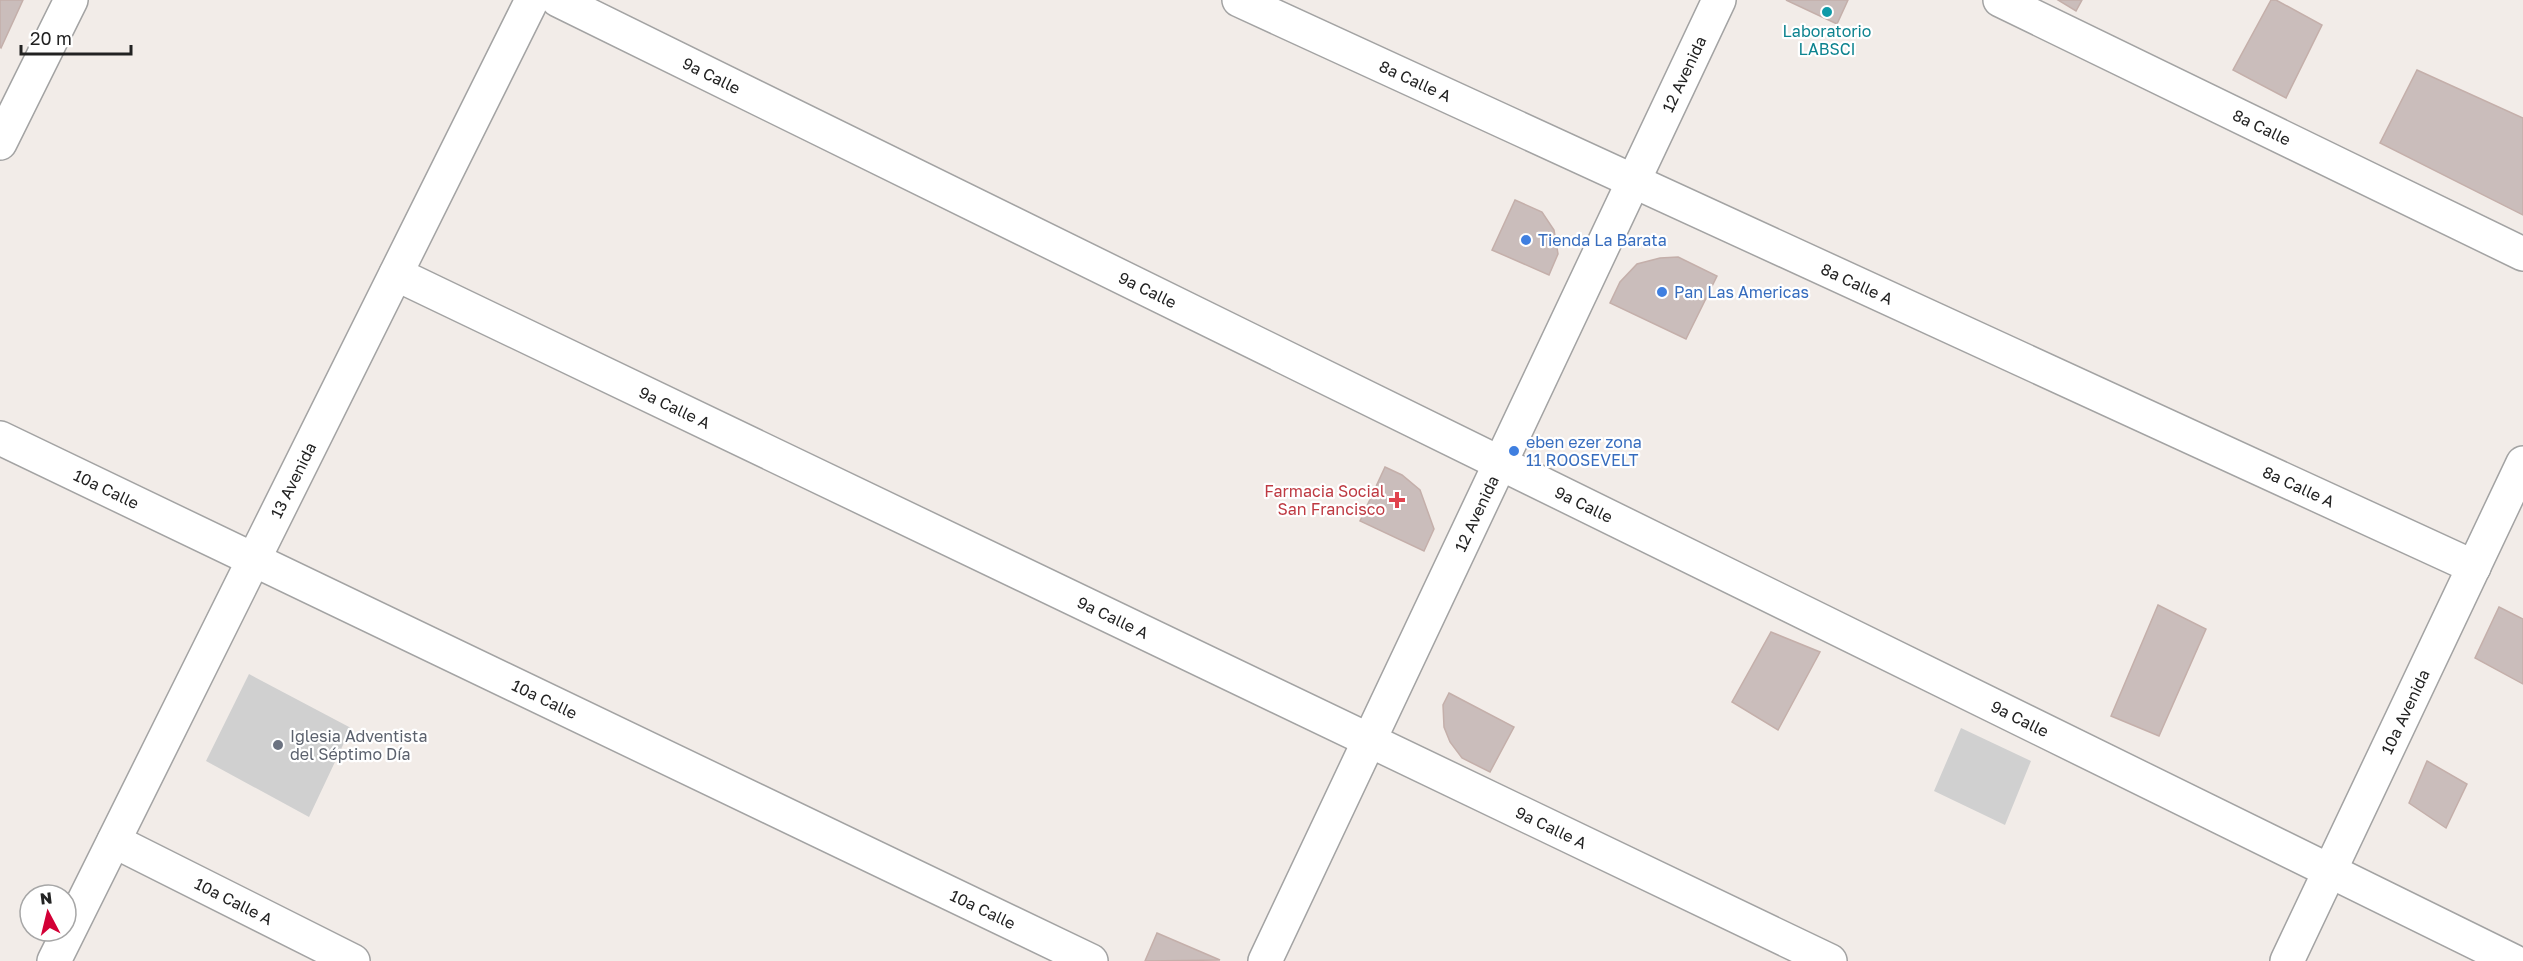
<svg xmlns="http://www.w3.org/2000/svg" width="2523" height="961" viewBox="0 0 2523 961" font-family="'Golos Text',sans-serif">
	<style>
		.religious { fill: #d0d0d0 }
		.building { fill: #cabdbb; stroke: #c4afaa; stroke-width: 1.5 }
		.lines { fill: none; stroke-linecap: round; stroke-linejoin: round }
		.minor-casing { stroke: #a3a3a3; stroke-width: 36 }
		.minor { stroke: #fff; stroke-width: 33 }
		.culture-dot { fill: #0f9aa8; stroke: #fff; stroke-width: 2 }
		.shop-dot { fill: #3f7fe0; stroke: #fff; stroke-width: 2 }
		.health-dot { fill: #e0444e; stroke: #fff; stroke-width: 2 }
		.worship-dot { fill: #6b7280; stroke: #fff; stroke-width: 2 }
		.labels { text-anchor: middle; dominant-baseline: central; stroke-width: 4.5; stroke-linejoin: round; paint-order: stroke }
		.culture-label { font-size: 16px; fill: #0d838f; stroke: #fff }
		.street-label { font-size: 16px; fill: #222; stroke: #fff }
		.shop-label { font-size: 16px; fill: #366cbe; stroke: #fff; text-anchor: start }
		.health-label { font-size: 16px; fill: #be3a42; stroke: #fff; text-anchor: end }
		.worship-label { font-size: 16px; fill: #5b616d; stroke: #fff; text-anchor: start }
	</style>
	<rect width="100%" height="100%" fill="#f2ece8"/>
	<path class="religious" d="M249,674L351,728L309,817L206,761Z
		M1961,728L2031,761L2005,825L1934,791Z"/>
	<path class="building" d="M0,0H23L1,48L0,47Z
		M1786,0H1848L1837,24Z
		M2058,0H2082L2076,11Z
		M2271,0H2276L2322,25L2286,98L2233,70Z
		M2417,70L2523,118V215L2380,143Z
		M1515,200L1542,212L1554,230L1558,254L1549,275L1492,250Z
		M1678,257L1717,276L1686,339L1610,303L1620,282L1637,264L1660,258Z
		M1385,467L1402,475L1420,490L1434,529L1424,551L1360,521Z
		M2158,605L2206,629L2159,736L2111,716Z
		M2499,607L2523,619V684L2475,658Z
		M1771,632L1820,652L1778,730L1732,702Z
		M1449,693L1514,727L1490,772L1462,758L1450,742L1444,727L1443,705Z
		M2427,761L2467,784L2446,828L2409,803Z
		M1157,933L1220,960L1145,961Z"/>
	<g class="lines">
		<g class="minor-casing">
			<g id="minor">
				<path id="s1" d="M558,0L2513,961"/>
				<path id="s2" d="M1239,0L2474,567"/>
				<path id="s3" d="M2000,0L2523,254"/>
				<path d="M0,143L71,0"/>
				<path id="s4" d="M396,274L1830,961"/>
				<path id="s5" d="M0,438L1091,961"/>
				<path id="s6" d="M114,841L353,961"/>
				<path id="s7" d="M54,961L532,0"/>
				<path id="s8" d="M1265,961L1719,0"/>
				<path id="s9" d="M2287,961L2523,463"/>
			</g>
		</g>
		<use href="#minor" class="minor"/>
	</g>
	<circle class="culture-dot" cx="1827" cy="12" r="6"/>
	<g class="shop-dot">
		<circle cx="1526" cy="240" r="6"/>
		<circle cx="1662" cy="292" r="6"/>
		<circle cx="1514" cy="451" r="6"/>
	</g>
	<path class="health-dot" d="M1394 491h6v6h6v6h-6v6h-6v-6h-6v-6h6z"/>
	<circle class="worship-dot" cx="278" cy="745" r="6"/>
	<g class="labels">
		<g class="culture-label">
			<text x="1827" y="31">Laboratorio<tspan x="1827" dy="18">LABSCI</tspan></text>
		</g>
		<g class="street-label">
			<text stroke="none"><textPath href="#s8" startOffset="981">12 Avenida</textPath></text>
			<text stroke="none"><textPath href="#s1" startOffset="171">9a Calle</textPath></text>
			<text stroke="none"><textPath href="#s2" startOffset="194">8a Calle A</textPath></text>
			<text stroke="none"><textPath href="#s3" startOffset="291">8a Calle</textPath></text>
			<text stroke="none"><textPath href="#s2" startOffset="680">8a Calle A</textPath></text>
			<text stroke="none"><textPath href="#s1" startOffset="657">9a Calle</textPath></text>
			<text stroke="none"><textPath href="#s4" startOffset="309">9a Calle A</textPath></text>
			<text stroke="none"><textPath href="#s7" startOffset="537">13 Avenida</textPath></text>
			<text stroke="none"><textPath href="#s2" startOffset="1166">8a Calle A</textPath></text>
			<text stroke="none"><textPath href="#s5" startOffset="118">10a Calle</textPath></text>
			<text stroke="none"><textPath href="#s1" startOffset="1143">9a Calle</textPath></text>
			<text stroke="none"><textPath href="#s8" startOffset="495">12 Avenida</textPath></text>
			<text stroke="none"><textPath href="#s4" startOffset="795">9a Calle A</textPath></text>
			<text stroke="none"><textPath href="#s5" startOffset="604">10a Calle</textPath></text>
			<text stroke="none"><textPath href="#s9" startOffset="276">10a Avenida</textPath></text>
			<text stroke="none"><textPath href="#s1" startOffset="1629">9a Calle</textPath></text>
			<text stroke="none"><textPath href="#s4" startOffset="1281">9a Calle A</textPath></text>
			<text stroke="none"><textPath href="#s6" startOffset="134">10a Calle A</textPath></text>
			<text stroke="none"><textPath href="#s5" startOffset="1090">10a Calle</textPath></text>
		</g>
		<g class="shop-label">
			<text x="1538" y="240">Tienda La Barata</text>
			<text x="1674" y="292">Pan Las Americas</text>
			<text x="1526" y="442">eben ezer zona<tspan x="1526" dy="18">11 ROOSEVELT</tspan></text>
		</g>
		<g class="health-label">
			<text x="1385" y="491">Farmacia Social<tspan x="1385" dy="18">San Francisco</tspan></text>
		</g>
		<g class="worship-label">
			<text x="290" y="736">Iglesia Adventista<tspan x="290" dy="18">del Séptimo Día</tspan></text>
		</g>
	</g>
	<g transform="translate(48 913) rotate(353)"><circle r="28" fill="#ffffff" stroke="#a7a7a7" stroke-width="1.5"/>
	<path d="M0-4.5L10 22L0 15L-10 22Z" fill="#d30036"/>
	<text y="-9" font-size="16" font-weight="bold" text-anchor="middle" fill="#222222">N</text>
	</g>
	<path d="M21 45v9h110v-9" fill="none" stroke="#222222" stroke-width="3"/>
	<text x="30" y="45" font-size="18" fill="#222222" stroke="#ffffff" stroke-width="4.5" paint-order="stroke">20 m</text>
</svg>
